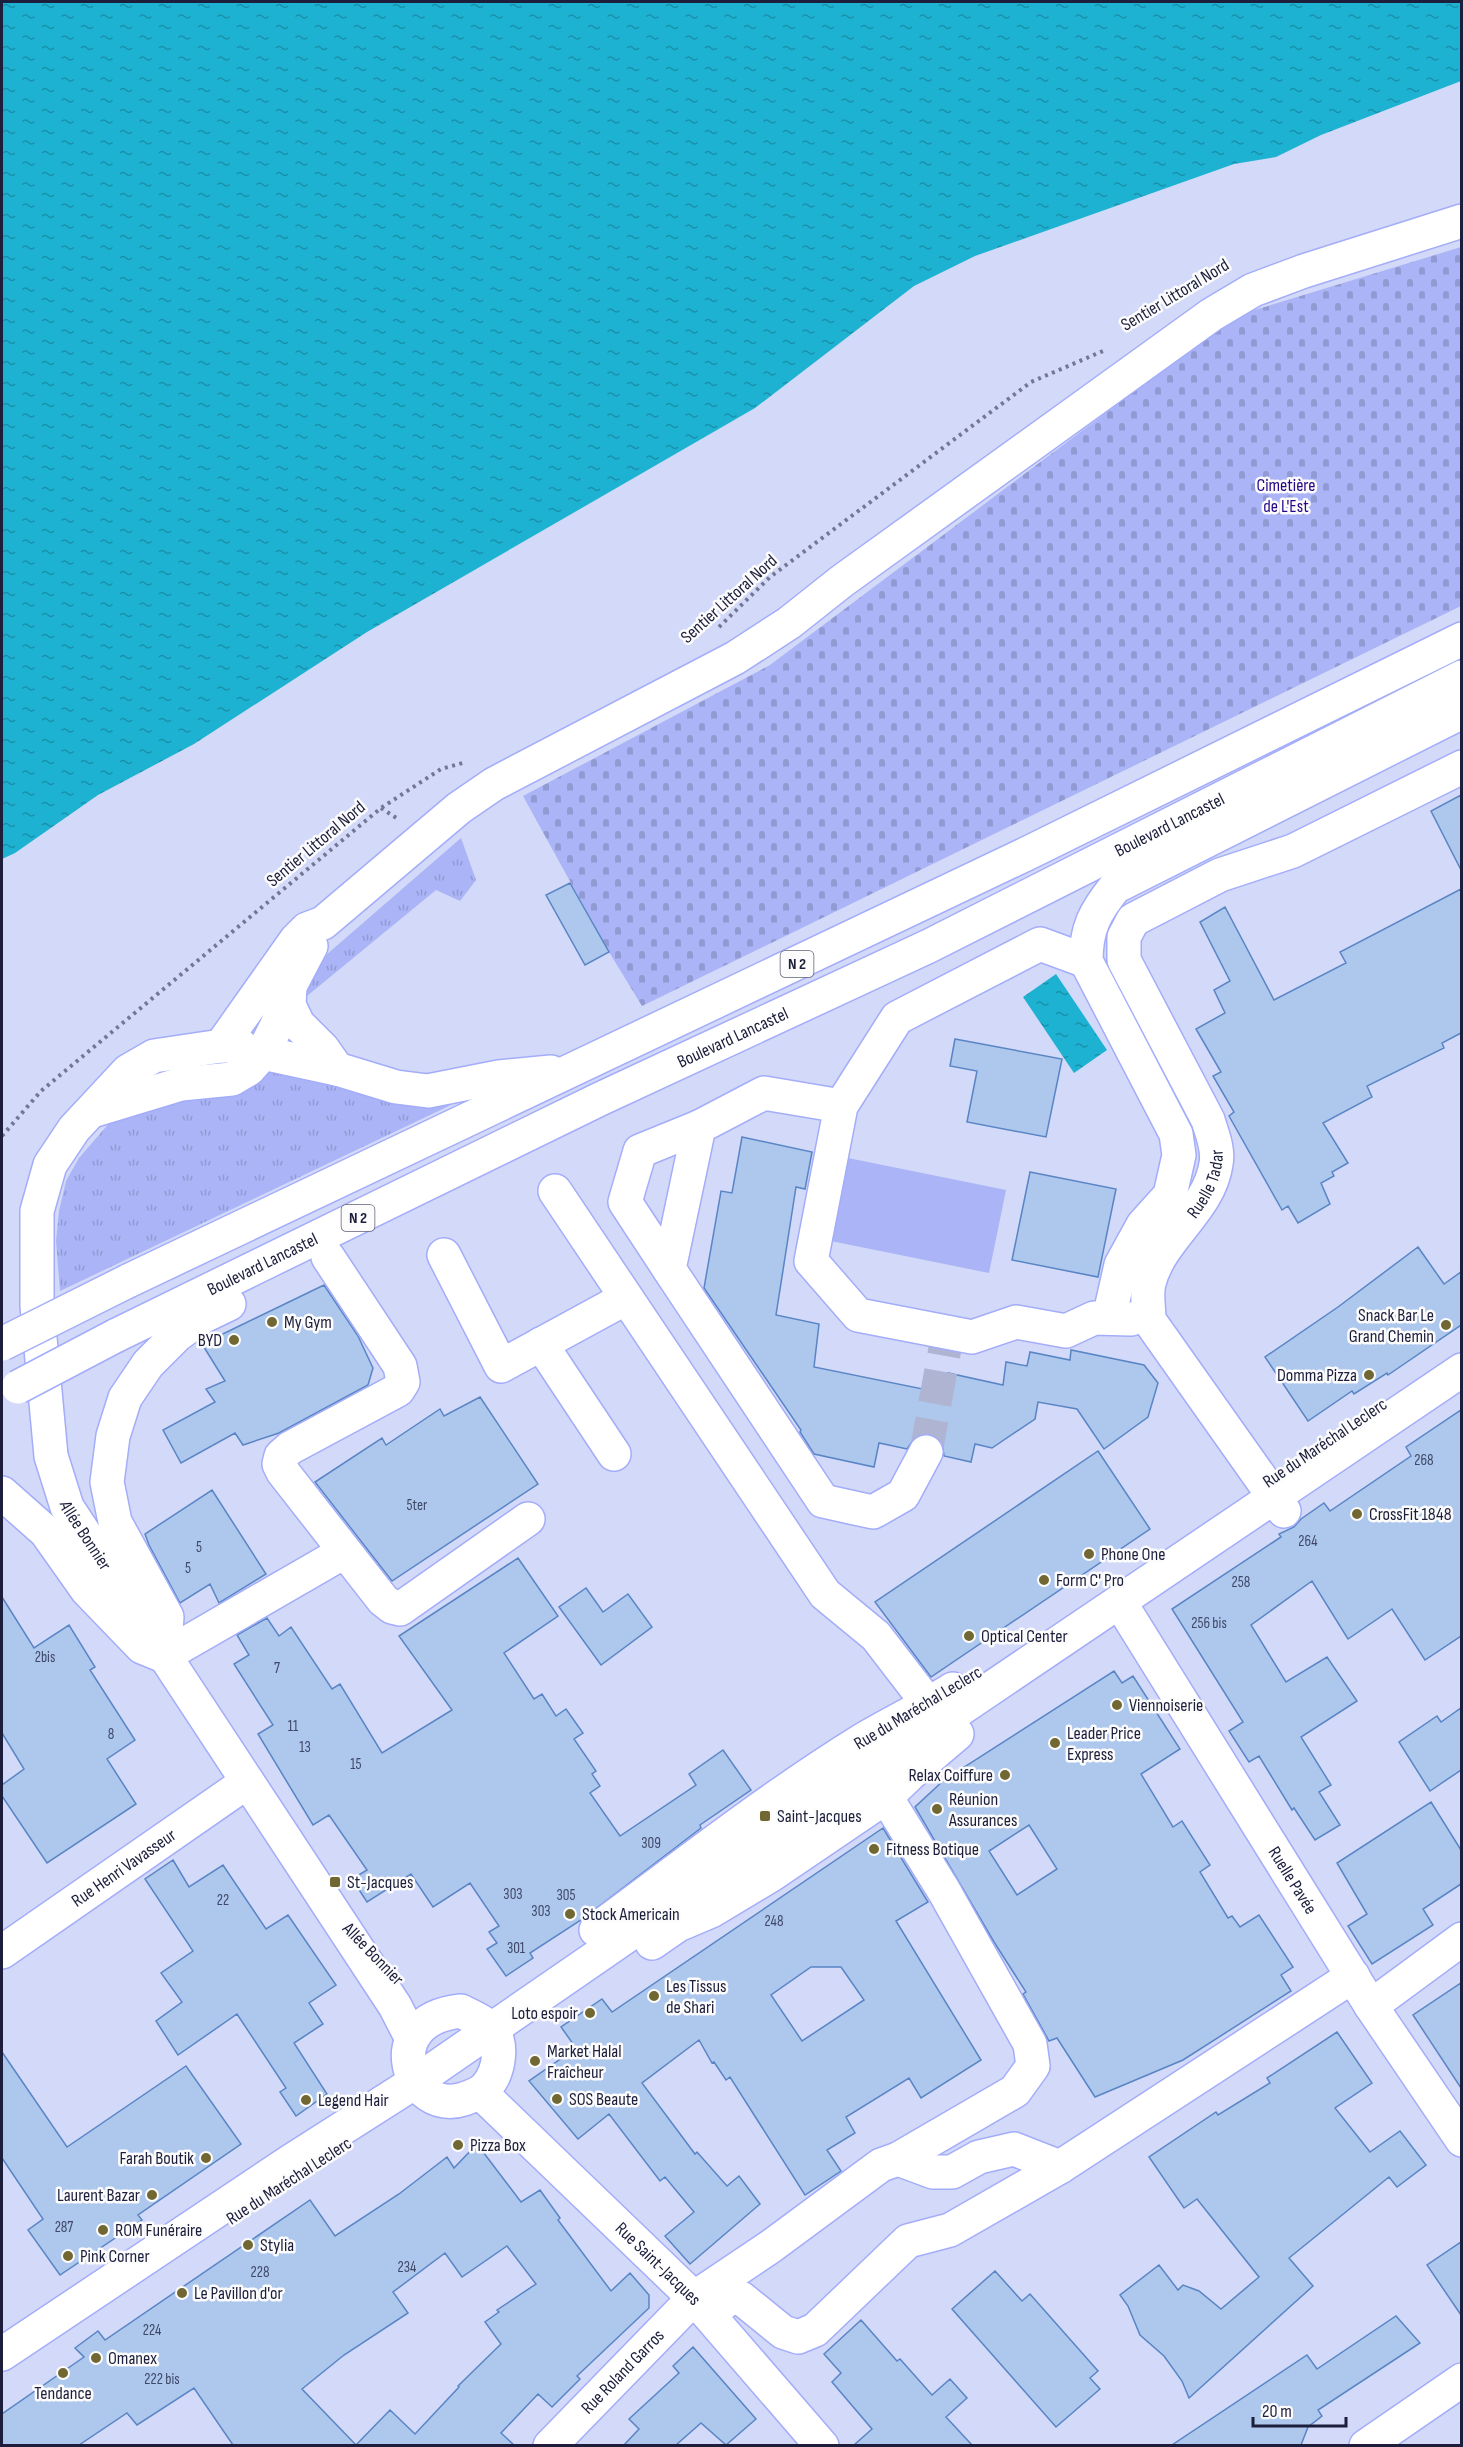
<svg xmlns="http://www.w3.org/2000/svg" width="1463" height="2447" viewBox="0 0 1463 2447" font-family="'Sofia Sans Condensed',sans-serif">
	<style>
		.grass { fill: url(#grass-tufts) }
		.cemetery { fill: url(#cemetery-stones) }
		.pitch { fill: #aab4f6 }
		.water { fill: url(#water-ripples) }
		.building { fill: #adc7ed; stroke: #5985c5; stroke-width: 1.5; fill-rule: evenodd }
		.lines { fill: none; stroke-linecap: round; stroke-linejoin: round }
		.minor-tunnel { stroke: #aeb4d2; stroke-width: 33; stroke-dasharray: 33 16; stroke-linecap: butt }
		.minor-casing { stroke: #a3adf9; stroke-width: 36 }
		.major-casing { stroke: #a3adf9; stroke-width: 36 }
		.path { stroke: #737795; stroke-width: 4; stroke-dasharray: 3 4.5; stroke-linecap: butt }
		.minor { stroke: #fff; stroke-width: 33 }
		.major { stroke: #fff; stroke-width: 33 }
		.major-bridge-casing { stroke: #a3adf9; stroke-width: 36; stroke-linecap: butt }
		.major-bridge { stroke: #fff; stroke-width: 33 }
		.poi-dot { fill: #716733; stroke: #fcfcfc; stroke-width: 2 }
		.labels { text-anchor: middle; dominant-baseline: central; stroke-width: 5; stroke-linejoin: round; paint-order: stroke }
		.number-label { font-size: 15px; fill: #404868 }
		.shield { fill: #fcfcfc; stroke: #5f6175; stroke-width: 1.5 }
		.shield-label { font-size: 16px; font-weight: bold; fill: #1c1e3b }
		.street-label { font-size: 18px; fill: #1c1e3b; stroke: #fcfcfc }
		.park-label { font-size: 18px; fill: #250687; stroke: #fcfcfc }
		.poi-label { font-size: 18px; fill: #1c1e3b; stroke: #fcfcfc; text-anchor: start }
	</style>
	<defs>
		<pattern id="grass-tufts" width="24" height="20" patternUnits="userSpaceOnUse" patternTransform="scale(1.5)"><rect width="24" height="20" fill="#aab4f6"/><path d="M3 7l-1-3M5 7V3M7 7l1-3M15 17l-1-3M17 17v-4M19 17l1-3" fill="none" stroke="#929ad4"/></pattern>
		<pattern id="cemetery-stones" width="16" height="16" patternUnits="userSpaceOnUse" patternTransform="scale(1.5)"><rect width="16" height="16" fill="#aab4f6"/><path d="M2 7V4a2 2 0 0 1 4 0v3zM10 15v-3a2 2 0 0 1 4 0v3z" fill="#929ad4"/></pattern>
		<pattern id="water-ripples" width="26" height="14" patternUnits="userSpaceOnUse" patternTransform="scale(1.5)"><rect width="26" height="14" fill="#1db2d2"/><path d="M2 4q2-2 4 0t4 0M15 11q2-2 4 0t4 0" fill="none" stroke="#1990ac"/></pattern>
	</defs>
	<rect width="100%" height="100%" fill="#d3d9f8"/>
	<path class="grass" d="M461,838L476,880L460,901L436,890L307,996L308,982L318,962Z
		M273,1061L451,1105L60,1291L56,1241L59,1211L66,1181L79,1158L111,1121Z"/>
	<path class="cemetery" d="M1461,247V606L642,1006L609,952L523,796L770,665L1235,316Z"/>
	<path class="pitch" d="M843,1157L1006,1190L989,1273L826,1240Z"/>
	<path class="water" d="M2,2H1461V81L1321,135L1276,157L1234,164L975,256L914,286L755,408L367,632L194,744L98,795L15,853L2,859Z
		M1056,974L1107,1050L1074,1073L1023,997Z"/>
	<path class="building" d="M1461,795V870L1431,811Z
		M570,883L609,952L585,965L546,895Z
		M1461,889V1033L1442,1043L1444,1048L1367,1086L1372,1097L1323,1123L1348,1163L1332,1172L1334,1176L1321,1183L1330,1204L1298,1223L1288,1206L1282,1210L1229,1116L1234,1112L1213,1076L1221,1072L1196,1029L1225,1013L1214,990L1230,981L1200,922L1225,907L1274,1000L1346,963L1340,952Z
		M955,1039L1062,1059L1046,1137L967,1122L977,1071L950,1066Z
		M742,1137L812,1152L805,1189L796,1187L776,1315L819,1324L814,1367L942,1393L948,1373L1003,1385L1006,1362L1027,1366L1030,1352L1070,1360L1071,1350L1144,1365L1158,1383L1148,1417L1104,1449L1077,1409L1038,1402L1035,1419L992,1448L975,1444L971,1462L944,1456L942,1442L934,1435L926,1433L916,1436L907,1449L879,1443L874,1467L814,1454L800,1432L801,1430L704,1288L721,1191L732,1193Z
		M1030,1172L1116,1189L1098,1277L1012,1260Z
		M1418,1247L1444,1284L1461,1272V1325L1388,1375L1387,1373L1354,1394L1352,1391L1308,1421L1265,1357L1338,1307Z
		M324,1285L358,1336L373,1368L368,1385L279,1433L243,1445L235,1433L181,1463L163,1430L215,1402L206,1389L225,1381L202,1344Z
		M480,1397L538,1484L392,1581L315,1482L382,1438L386,1445L440,1409L444,1416Z
		M1461,1410V1636L1425,1660L1392,1609L1348,1639L1312,1581L1251,1625L1286,1682L1327,1657L1357,1701L1301,1737L1331,1785L1319,1792L1340,1825L1315,1840L1294,1808L1292,1810L1259,1756L1249,1762L1229,1731L1243,1722L1172,1609L1281,1537L1279,1534L1294,1527L1301,1519L1324,1503L1330,1511L1411,1456L1406,1447Z
		M1098,1451L1150,1529L931,1677L875,1602Z
		M212,1490L266,1574L219,1603L210,1584L180,1603L149,1545L145,1534Z
		M518,1558L558,1616L504,1653L534,1699L542,1694L556,1716L566,1709L583,1733L574,1739L596,1771L592,1774L600,1786L590,1793L620,1836L696,1785L689,1774L723,1750L751,1790L700,1825L701,1828L581,1920L530,1953L533,1958L506,1976L487,1949L497,1943L489,1932L499,1926L470,1883L433,1907L411,1874L367,1902L352,1879L367,1870L329,1815L313,1825L258,1734L273,1725L234,1664L249,1655L237,1635L267,1618L279,1636L291,1627L332,1689L340,1684L382,1753L452,1710L399,1636Z
		M586,1588L603,1612L628,1594L652,1627L601,1665L559,1607Z
		M2,1597L34,1648L69,1625L95,1667L90,1670L135,1740L107,1759L136,1804L47,1863L2,1796V1785L24,1769L2,1733Z
		M1114,1671L1122,1683L1133,1676L1180,1749L1141,1774L1173,1827L1182,1821L1210,1865L1200,1872L1228,1918L1232,1916L1240,1927L1259,1915L1293,1967L1281,1975L1291,1991L1183,2060L1095,2097L1057,2038L1049,2041L1023,1994L1026,1992L994,1942L915,1807L944,1780ZM1029,1825L1057,1869L1017,1895L989,1851Z
		M1461,1708V1770L1430,1791L1399,1742L1437,1716L1441,1722Z
		M1431,1802L1461,1850V1884L1423,1909L1433,1925L1372,1964L1348,1926L1367,1914L1337,1863Z
		M883,1828L928,1902L896,1921L981,2060L921,2098L909,2078L846,2117L855,2133L827,2150L841,2171L805,2195L730,2077L726,2080L714,2062L712,2063L699,2040L642,2083L695,2154L697,2152L727,2186L739,2176L760,2204L690,2264L665,2236L694,2212L665,2177L660,2181L609,2114L578,2139L529,2081L576,2048L561,2027L602,1999L612,2012ZM811,1967H841L864,2000L802,2041L771,1995Z
		M173,1860L189,1887L223,1865L266,1929L288,1915L336,1985L309,2003L323,2024L294,2043L327,2094L296,2116L280,2092L286,2088L237,2014L178,2055L156,2021L182,2002L161,1973L193,1951L145,1879Z
		M1461,1983V2088L1413,2015Z
		M1337,2032L1372,2083L1335,2108L1370,2152L1400,2131L1426,2165L1397,2187L1389,2177L1289,2258L1313,2286L1189,2398L1182,2381L1164,2356L1140,2335L1128,2306L1120,2295L1159,2265L1178,2290L1183,2285L1199,2291L1221,2309L1259,2277L1197,2199L1184,2208L1149,2157L1216,2112L1218,2115L1270,2083L1267,2078Z
		M2,2052L67,2147L186,2066L241,2144L138,2215L142,2220L60,2275L28,2230L43,2219L2,2158Z
		M477,2144L521,2202L540,2190L560,2218L558,2220L611,2291L630,2273L649,2295V2308L577,2376L580,2379L552,2407L538,2394L501,2433L514,2445H233L194,2388L137,2425L127,2413L79,2445H2V2414L84,2357L75,2348L98,2331L105,2340L310,2200L335,2236L399,2194L447,2157L454,2168ZM507,2246L536,2284L497,2310L499,2312L485,2322L501,2344L458,2386L459,2387L415,2434L390,2410L356,2445L302,2389L344,2355L408,2313L393,2292L445,2253L462,2277Z
		M1461,2242V2315L1427,2265Z
		M995,2271L1022,2301L1030,2294L1098,2371L1090,2378L1100,2389L1056,2427L952,2309Z
		M1396,2316L1420,2343L1318,2410L1322,2416L1308,2427L1301,2445H1172L1307,2355L1317,2369Z
		M861,2320L897,2361L900,2359L932,2395L950,2379L967,2398L946,2417L972,2445H854L872,2429L832,2382L841,2373L824,2354Z
		M693,2347L756,2419L726,2445L701,2423L676,2445H624L639,2429L629,2419L679,2373L673,2366Z"/>
	<g class="lines">
		<path class="minor-tunnel" d="M926,1452L948,1332"/>
		<g class="minor-casing">
			<g id="minor">
				<path d="M1086,961L1040,944L897,1018L841,1106L811,1261L858,1315L972,1337L1016,1322L1066,1331L1094,1318L1131,1319"/>
				<path d="M290,986L289,1005L298,1024L323,1049L337,1069"/>
				<path d="M221,1046L296,940L307,929L323,923L459,808L494,784L735,658L789,623L842,581L1211,315L1253,290L1304,271L1462,221"/>
				<path id="s1" d="M241,1046H221L154,1056L128,1071L74,1129L50,1165L37,1211V1306L51,1456L67,1507L395,2006L411,2037"/>
				<path d="M841,1106L764,1093L699,1127L669,1269L823,1501L873,1512L903,1495L926,1452"/>
				<path d="M92,1111L181,1084L232,1079L249,1069L263,1053L277,1025L290,986L311,946"/>
				<path d="M555,1191L825,1594L876,1636L929,1705"/>
				<path d="M444,1255L501,1366L626,1298"/>
				<path d="M328,1257L400,1366L403,1382L398,1390L290,1448L281,1456L279,1464L283,1472L383,1600L392,1607L400,1609L528,1519"/>
				<path d="M669,1269L625,1202L640,1151L699,1127"/>
				<path d="M1109,1318L1121,1265L1143,1225L1170,1195L1179,1155L1176,1134L1086,961C1086,928 1095,912 1115,887L1462,712"/>
				<path d="M541,1344L614,1454"/>
				<path id="s2" d="M1284,1511L1149,1320C1149,1308 1146,1294 1149,1283C1160,1238 1209,1211 1216,1164C1219,1149 1212,1134 1208,1120L1124,960V937L1133,920L1220,875L1293,851L1462,767"/>
				<path id="s3" d="M1129,1617L1371,2006L1462,2140"/>
				<path d="M164,1656L344,1552"/>
				<path d="M886,1797L944,1891L1030,2044L1033,2066L1015,2091L898,2159"/>
				<path d="M596,1930C683,1866 769,1798 861,1741C891,1723 923,1708 953,1689"/>
				<path d="M652,1943L678,1925L711,1911L771,1875L886,1797L910,1774L957,1734"/>
				<path id="s4" d="M2,1952L247,1782"/>
				<path d="M1371,2006L1462,1939"/>
				<path d="M461,2011C470,2016 481,2020 489,2027C505,2040 499,2072 487,2086C481,2094 474,2095 464,2099C408,2117 375,2020 461,2011Z"/>
				<path id="s5" d="M481,2093L694,2298L822,2446"/>
				<path d="M709,2314L730,2298H741L783,2332L798,2337L815,2330L908,2241L950,2230L1060,2167L1353,1976"/>
				<path d="M2,2354L291,2161L415,2082L737,1860L1462,1370"/>
				<path id="s6" d="M550,2446L694,2298L770,2247L881,2165L898,2159L933,2172H952L979,2157L1014,2149L1060,2167"/>
				<path d="M1366,2446L1462,2380"/>
			</g>
		</g>
		<g class="major-casing">
			<g id="major">
				<path d="M263,1053L337,1069L396,1087L428,1091L499,1077L551,1072"/>
				<path d="M128,1281L1026,854L1462,639"/>
				<path id="s7" d="M115,1336L600,1099L929,946L1462,677"/>
				<path d="M2,1493L46,1532L87,1590L142,1647L164,1656L167,1617L115,1522L107,1482L113,1436L125,1398L148,1364L177,1335L202,1317L229,1304"/>
			</g>
		</g>
		<path class="path" d="M719,627L770,577L1031,382L1103,351
			M381,808L398,819
			M2,1136L41,1091L381,808L441,769L466,762"/>
		<use href="#minor" class="minor"/>
		<use href="#major" class="major"/>
		<g class="major-bridge-casing">
			<path id="major-bridge" d="M2,1344L128,1281
				M18,1387L115,1336"/>
		</g>
		<use href="#major-bridge" class="major-bridge"/>
	</g>
	<g class="poi-dot">
		<circle cx="272" cy="1322" r="6"/>
		<circle cx="1446" cy="1325" r="6"/>
		<circle cx="234" cy="1340" r="6"/>
		<circle cx="1369" cy="1375" r="6"/>
		<circle cx="1357" cy="1514" r="6"/>
		<circle cx="1089" cy="1554" r="6"/>
		<circle cx="1044" cy="1580" r="6"/>
		<circle cx="969" cy="1636" r="6"/>
		<circle cx="1117" cy="1705" r="6"/>
		<circle cx="1055" cy="1743" r="6"/>
		<circle cx="1005" cy="1775" r="6"/>
		<circle cx="937" cy="1809" r="6"/>
		<rect x="759" y="1810" width="12" height="12" rx="3"/>
		<circle cx="874" cy="1849" r="6"/>
		<rect x="329" y="1876" width="12" height="12" rx="3"/>
		<circle cx="570" cy="1914" r="6"/>
		<circle cx="654" cy="1996" r="6"/>
		<circle cx="590" cy="2013" r="6"/>
		<circle cx="535" cy="2061" r="6"/>
		<circle cx="557" cy="2099" r="6"/>
		<circle cx="306" cy="2100" r="6"/>
		<circle cx="458" cy="2145" r="6"/>
		<circle cx="206" cy="2158" r="6"/>
		<circle cx="152" cy="2195" r="6"/>
		<circle cx="103" cy="2230" r="6"/>
		<circle cx="248" cy="2245" r="6"/>
		<circle cx="68" cy="2256" r="6"/>
		<circle cx="182" cy="2293" r="6"/>
		<circle cx="96" cy="2358" r="6"/>
		<circle cx="63" cy="2373" r="6"/>
	</g>
	<g class="labels">
		<g class="number-label">
			<text x="1424" y="1460">268</text>
			<text x="417" y="1505">5ter</text>
			<text x="1308" y="1541">264</text>
			<text x="199" y="1547">5</text>
			<text x="188" y="1568">5</text>
			<text x="1241" y="1582">258</text>
			<text x="1209" y="1623">256 bis</text>
			<text x="45" y="1657">2bis</text>
			<text x="277" y="1668">7</text>
			<text x="293" y="1726">11</text>
			<text x="111" y="1734">8</text>
			<text x="305" y="1747">13</text>
			<text x="356" y="1764">15</text>
			<text x="651" y="1843">309</text>
			<text x="513" y="1894">303</text>
			<text x="566" y="1895">305</text>
			<text x="223" y="1900">22</text>
			<text x="541" y="1911">303</text>
			<text x="774" y="1921">248</text>
			<text x="516" y="1948">301</text>
			<text x="64" y="2227">287</text>
			<text x="407" y="2267">234</text>
			<text x="260" y="2272">228</text>
			<text x="152" y="2330">224</text>
			<text x="162" y="2379">222 bis</text>
		</g>
		<g class="shield">
			<rect x="780.5" y="951" width="33" height="26" rx="4.5"/>
			<rect x="341.5" y="1205" width="33" height="26" rx="4.5"/>
		</g>
		<g class="shield-label">
			<text x="797" y="964">N 2</text>
			<text x="358" y="1218">N 2</text>
		</g>
		<g class="street-label">
			<text transform="translate(1175 295) rotate(-31)">Sentier Littoral Nord</text>
			<text transform="translate(729 599) rotate(-42)">Sentier Littoral Nord</text>
			<text stroke="none"><textPath href="#s7" startOffset="1172">Boulevard Lancastel</textPath></text>
			<text transform="translate(316 844) rotate(-40)">Sentier Littoral Nord</text>
			<text stroke="none"><textPath href="#s7" startOffset="686">Boulevard Lancastel</textPath></text>
			<text stroke="none"><textPath href="#s2" startOffset="387">Ruelle Tadar</textPath></text>
			<text stroke="none"><textPath href="#s7" startOffset="164">Boulevard Lancastel</textPath></text>
			<text transform="translate(1325 1443) rotate(-34)">Rue du Maréchal Leclerc</text>
			<text stroke="none"><textPath href="#s1" startOffset="621">Allée Bonnier</textPath></text>
			<text transform="translate(918 1708) rotate(-31)">Rue du Maréchal Leclerc</text>
			<text stroke="none"><textPath href="#s4" startOffset="148">Rue Henri Vavasseur</textPath></text>
			<text stroke="none"><textPath href="#s3" startOffset="310">Ruelle Pavée</textPath></text>
			<text transform="translate(373 1954) rotate(46)">Allée Bonnier</text>
			<text transform="translate(289 2181) rotate(-33)">Rue du Maréchal Leclerc</text>
			<text stroke="none"><textPath href="#s5" startOffset="246">Rue Saint-Jacques</textPath></text>
			<text stroke="none"><textPath href="#s6" startOffset="104">Rue Roland Garros</textPath></text>
		</g>
		<g class="park-label">
			<text x="1286" y="485">Cimetière<tspan x="1286" dy="21">de L'Est</tspan></text>
		</g>
		<g class="poi-label">
			<text x="1434" y="1315" text-anchor="end">Snack Bar Le<tspan x="1434" dy="21">Grand Chemin</tspan></text>
			<text x="284" y="1322">My Gym</text>
			<text x="222" y="1340" text-anchor="end">BYD</text>
			<text x="1357" y="1375" text-anchor="end">Domma Pizza</text>
			<text x="1369" y="1514">CrossFit 1848</text>
			<text x="1101" y="1554">Phone One</text>
			<text x="1056" y="1580">Form C' Pro</text>
			<text x="981" y="1636">Optical Center</text>
			<text x="1129" y="1705">Viennoiserie</text>
			<text x="1067" y="1733">Leader Price<tspan x="1067" dy="21">Express</tspan></text>
			<text x="993" y="1775" text-anchor="end">Relax Coiffure</text>
			<text x="949" y="1799">Réunion<tspan x="949" dy="21">Assurances</tspan></text>
			<text x="777" y="1816">Saint-Jacques</text>
			<text x="886" y="1849">Fitness Botique</text>
			<text x="347" y="1882">St-Jacques</text>
			<text x="582" y="1914">Stock Americain</text>
			<text x="666" y="1986">Les Tissus<tspan x="666" dy="21">de Shari</tspan></text>
			<text x="578" y="2013" text-anchor="end">Loto espoir</text>
			<text x="547" y="2051">Market Halal<tspan x="547" dy="21">Fraîcheur</tspan></text>
			<text x="569" y="2099">SOS Beaute</text>
			<text x="318" y="2100">Legend Hair</text>
			<text x="470" y="2145">Pizza Box</text>
			<text x="194" y="2158" text-anchor="end">Farah Boutik</text>
			<text x="140" y="2195" text-anchor="end">Laurent Bazar</text>
			<text x="115" y="2230">ROM Funéraire</text>
			<text x="260" y="2245">Stylia</text>
			<text x="80" y="2256">Pink Corner</text>
			<text x="194" y="2293">Le Pavillon d'or</text>
			<text x="108" y="2358">Omanex</text>
			<text x="63" y="2393" text-anchor="middle">Tendance</text>
		</g>
	</g>
	<rect width="1463" height="2447" fill="none" stroke="#1c1e3b" stroke-width="6"/>
	<path d="M1253 2417v9h93v-9" fill="none" stroke="#1c1e3b" stroke-width="3"/>
	<text x="1262" y="2417" font-size="18" fill="#1c1e3b" stroke="#fcfcfc" stroke-width="4.5" paint-order="stroke">20 m</text>
</svg>
